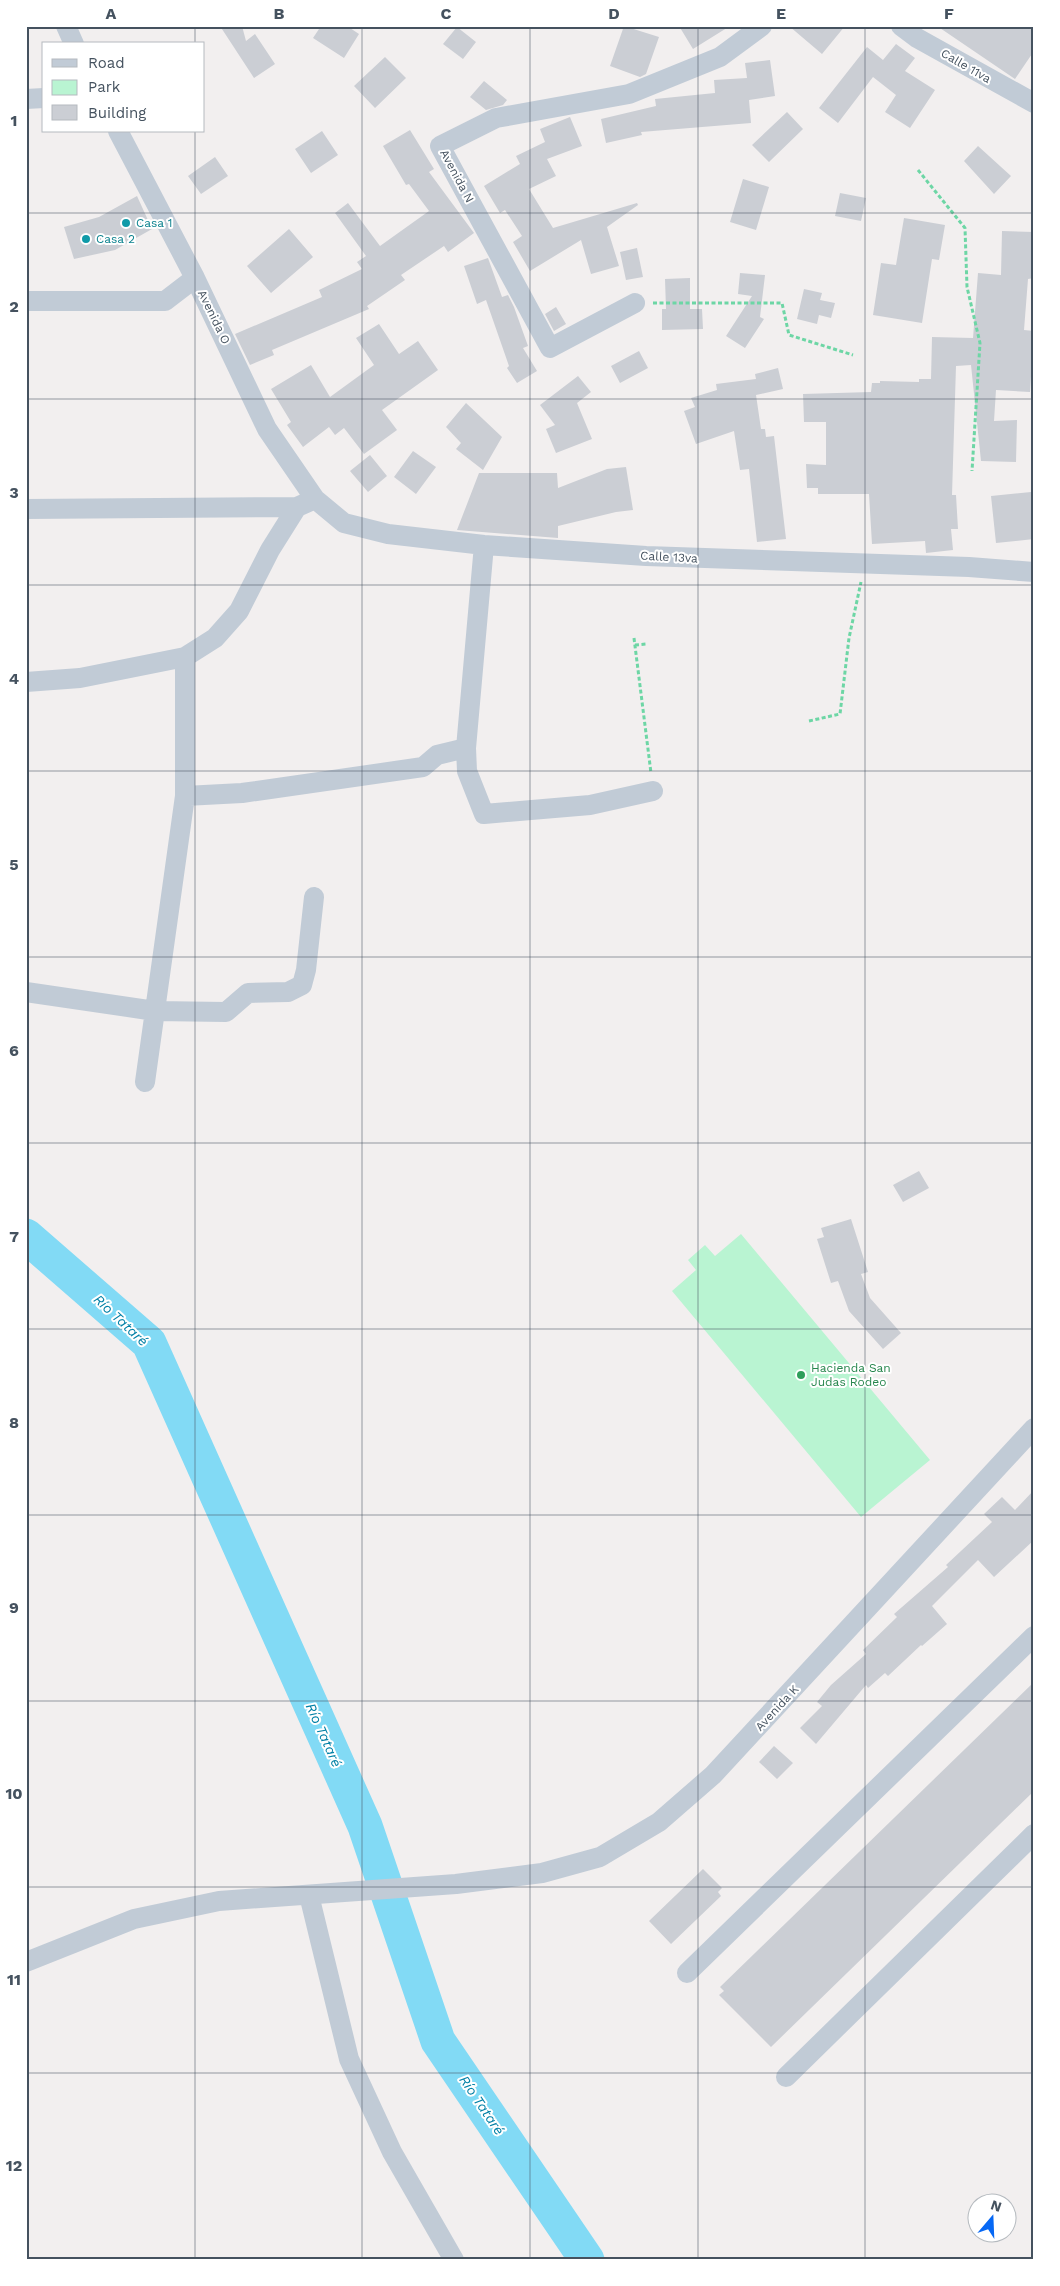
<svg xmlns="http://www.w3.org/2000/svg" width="1060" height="2286" viewBox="0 0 1060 2286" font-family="'Work Sans',sans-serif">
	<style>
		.green { fill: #b9f4d2 }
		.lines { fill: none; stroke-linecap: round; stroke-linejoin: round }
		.river { stroke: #82daf5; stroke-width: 35 }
		.building { fill: #cbced4 }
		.path { stroke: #6dd6a5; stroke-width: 3; stroke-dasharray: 4 2.5; stroke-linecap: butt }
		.minor { stroke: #c1cbd6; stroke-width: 20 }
		.grid { fill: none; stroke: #45525f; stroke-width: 1; stroke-opacity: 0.55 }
		.culture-dot { fill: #0f9aa8; stroke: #fff; stroke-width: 2 }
		.leisure-dot { fill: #2e9e5b; stroke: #fff; stroke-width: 2 }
		.labels { text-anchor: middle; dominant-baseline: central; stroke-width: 4; stroke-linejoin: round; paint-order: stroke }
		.street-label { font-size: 12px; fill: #45525f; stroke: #fff }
		.culture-label { font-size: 12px; fill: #0d838f; stroke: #fff; text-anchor: start }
		.leisure-label { font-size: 12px; fill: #27864d; stroke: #fff; text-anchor: start }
		.water-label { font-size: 14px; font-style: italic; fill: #0280a6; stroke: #fff }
		.neatline { fill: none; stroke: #45525f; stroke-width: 2 }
		.grid-label { font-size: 16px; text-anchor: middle; font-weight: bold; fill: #45525f }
	</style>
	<rect width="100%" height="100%" fill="#f2efef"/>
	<path class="green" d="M741,1234L930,1460L861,1517L672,1291L696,1270L688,1260L705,1245L715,1256Z"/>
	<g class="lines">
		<path class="river" d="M26,1236L149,1343L365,1826L438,2041L587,2260"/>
	</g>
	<path class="building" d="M220,26H242L246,41L255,34L275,64L254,78Z
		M321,26H347L359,34L344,58L313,38Z
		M624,26L659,37L646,74L640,77L610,66Z
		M679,26H730L693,49Z
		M789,26H845L822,54Z
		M937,26H1034V51L1015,79Z
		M457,27L476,42L463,59L443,44Z
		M896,44L915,58L905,71L935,90L910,128L885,112L896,95L873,77L838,123L819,108L867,47L883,60Z
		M385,57L406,78L375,108L354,86Z
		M770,60L775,96L749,100L751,123L641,132L642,135L606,143L601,119L656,106L655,99L715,93L714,80L747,78L745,63Z
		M484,81L507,100L503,105L486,110L470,97Z
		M787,112L803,129L769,162L752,145Z
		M570,117L582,146L547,159L556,176L529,189L553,228L637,203L638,205L607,227L619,266L591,274L581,240L530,271L513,242L522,236L505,210L500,213L484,186L520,164L516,156L545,142L540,129Z
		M410,130L434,169L429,172L474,233L448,252L444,246L401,275L405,280L367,306L369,309L272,350L274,355L250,365L235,334L322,297L319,290L362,269L357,262L366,256L335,213L348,203L380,246L429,211L409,184L406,185L383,146Z
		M322,131L338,155L311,173L295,149Z
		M978,146L1011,176L994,194L964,161Z
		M215,157L228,176L201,194L188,176Z
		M743,179L769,187L756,230L730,222Z
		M840,193L866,198L861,221L835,216Z
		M137,196L152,229L115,250L74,259L64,227L99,217Z
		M904,218L945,225L939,260L932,259L922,323L873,315L881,263L896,265Z
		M289,229L313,257L271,293L247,266Z
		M1002,231L1034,232V278L1028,279L1024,330L1034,331L1030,392L996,390L994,421L1017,420L1016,462L981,461L971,365L956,366L952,495H956L958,529H951L953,550L926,553L925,541L872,544L869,494H818V488H807L806,464L826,465V422H804L803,394L871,392L872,383H880V381L919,382V379H931L932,337L973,338L978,273L1001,275Z
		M637,248L643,277L626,280L620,252Z
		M488,258L502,297L508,295L514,307L528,346L523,348L537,371L517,383L507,368L509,366L486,300L477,304L464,266Z
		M740,273L765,275L760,317L764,319L745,348L726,336L752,296L738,294Z
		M690,278V309H702L703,329L662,330V309H666L665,279Z
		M804,289L822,293L820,300L835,303L831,318L819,315L817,324L797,319Z
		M556,307L566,324L554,331L545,314Z
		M379,324L399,354L418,341L438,370L382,410L397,430L364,454L344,428L335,435L329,427L303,447L287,425L291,422L271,389L311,365L330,397L374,365L356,338Z
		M639,351L648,368L620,383L611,366Z
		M778,368L783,389L756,395L761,429H765L766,437L774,436L786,539L757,542L749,469L740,470L734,431L696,444L684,411L695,407L691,398L717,390L716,384L756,379L755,374Z
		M578,376L591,392L577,403L592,439L556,453L546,429L555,425L540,405Z
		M466,403L502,437L483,470L456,449L461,443L446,427Z
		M413,451L436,467L416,494L394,477Z
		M370,455L387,476L368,492L350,471Z
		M626,467L633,510L616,512L558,526V538L457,530L479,473H557L558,488L607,469Z
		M1031,492L1034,539L996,543L991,496Z
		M919,1171L929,1188L903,1202L893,1185Z
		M851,1219L868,1272L861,1274L870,1298L901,1333L883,1349L849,1311L838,1281L831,1283L817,1239L824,1237L821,1228Z
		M1034,1490V1540L994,1577L978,1560L932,1606L947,1624L922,1646L921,1645L888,1676L885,1673L868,1688L866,1685L816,1744L800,1728L822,1706L817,1702L831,1685L866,1654L863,1650L897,1617L894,1614L948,1567L946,1565L992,1522L984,1514L1002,1497L1015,1510Z
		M1034,1682V1791L771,2047L719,1995L724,1991L720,1987Z
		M774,1746L793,1763L777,1779L759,1762Z
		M703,1869L722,1888L718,1892L721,1896L671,1944L649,1921Z"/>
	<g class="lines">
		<path class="path" d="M918,170L965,228L967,287L980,343L972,471
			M653,303H782L789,335L853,355
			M634,638L651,773
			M635,645L646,644
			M809,721L840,714L849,638L861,582"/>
		<path class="minor" d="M66,26L74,44
			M901,26L917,38L1034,103
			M26,99L44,98
			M118,131L195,278L267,429L315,499L344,523L388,534L484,545L646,556L969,567L1034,572
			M26,301H165L195,278
			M635,303L550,348L440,146L496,118L629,94L720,57L762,26
			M26,509L297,507
			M26,682L80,678L185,657L215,638L239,611L270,550L297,507L315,499
			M466,748L467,771L484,814L590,805L653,791
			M185,796L242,793L423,767L437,755L466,748L484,545
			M26,992L155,1011L226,1012L248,993L288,992L302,985L306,970L314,897
			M145,1082L185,796V657
			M309,1895L349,2059L392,2152L454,2260
			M26,1962L134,1919L219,1901L456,1884L542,1873L600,1857L659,1822L713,1775L1034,1428
			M687,1973L1034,1636
			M786,2077L1034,1834"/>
	</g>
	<path class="grid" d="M195,26V44M362,26V2260M530,26V2260M698,26V2260M865,26V2260M195,131V2260M26,213H1034M26,399H1034M26,585H1034M26,771H1034M26,957H1034M26,1143H1034M26,1329H1034M26,1515H1034M26,1701H1034M26,1887H1034M26,2073H1034"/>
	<g class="culture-dot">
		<circle cx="126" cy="223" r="5"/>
		<circle cx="86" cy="239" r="5"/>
	</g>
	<circle class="leisure-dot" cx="801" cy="1375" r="5"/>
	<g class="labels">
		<g class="street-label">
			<text transform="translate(966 66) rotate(30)">Calle 11va</text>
			<text transform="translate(457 176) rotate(62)">Avenida N</text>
			<text transform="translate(214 317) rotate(64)">Avenida O</text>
			<text transform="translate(669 557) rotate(3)">Calle 13va</text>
			<text transform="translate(777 1708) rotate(-47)">Avenida K</text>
		</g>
		<g class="culture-label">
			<text x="136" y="223">Casa 1</text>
			<text x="96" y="239">Casa 2</text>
		</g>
		<g class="leisure-label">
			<text x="811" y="1368">Hacienda San<tspan x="811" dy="14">Judas Rodeo</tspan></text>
		</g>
		<g class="water-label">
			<text transform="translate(121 1320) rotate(43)">Río Tataré</text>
			<text transform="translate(324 1735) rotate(66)">Río Tataré</text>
			<text transform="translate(482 2105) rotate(56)">Río Tataré</text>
		</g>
	</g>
	<rect width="1060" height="2286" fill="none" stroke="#ffffff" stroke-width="55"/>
	<rect x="42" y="42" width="162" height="90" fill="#ffffff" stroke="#b5babf"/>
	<rect x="52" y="59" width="25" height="8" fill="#c1cbd6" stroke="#b5babf"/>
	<text x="88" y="68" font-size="15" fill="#45525f">Road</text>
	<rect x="52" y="80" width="25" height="15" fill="#b9f4d2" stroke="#b5babf"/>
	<text x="88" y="92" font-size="15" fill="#45525f">Park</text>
	<rect x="52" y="105" width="25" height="15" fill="#cbced4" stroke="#b5babf"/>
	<text x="88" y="118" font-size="15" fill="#45525f">Building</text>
	<g transform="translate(992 2218) rotate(19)"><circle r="24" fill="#ffffff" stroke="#b5babf"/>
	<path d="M0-4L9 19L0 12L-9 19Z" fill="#0668f5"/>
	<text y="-8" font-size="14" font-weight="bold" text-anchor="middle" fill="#45525f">N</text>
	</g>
	<rect x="28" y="28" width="1004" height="2230" class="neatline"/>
	<g class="grid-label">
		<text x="111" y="19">A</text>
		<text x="279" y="19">B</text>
		<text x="446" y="19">C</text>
		<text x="614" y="19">D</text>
		<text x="781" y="19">E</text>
		<text x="949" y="19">F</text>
		<text x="14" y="126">1</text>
		<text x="14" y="312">2</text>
		<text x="14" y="498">3</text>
		<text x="14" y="684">4</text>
		<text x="14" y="870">5</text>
		<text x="14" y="1056">6</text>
		<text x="14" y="1242">7</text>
		<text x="14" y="1428">8</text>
		<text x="14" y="1613">9</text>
		<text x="14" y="1799">10</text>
		<text x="14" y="1985">11</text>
		<text x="14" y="2171">12</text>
	</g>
</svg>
